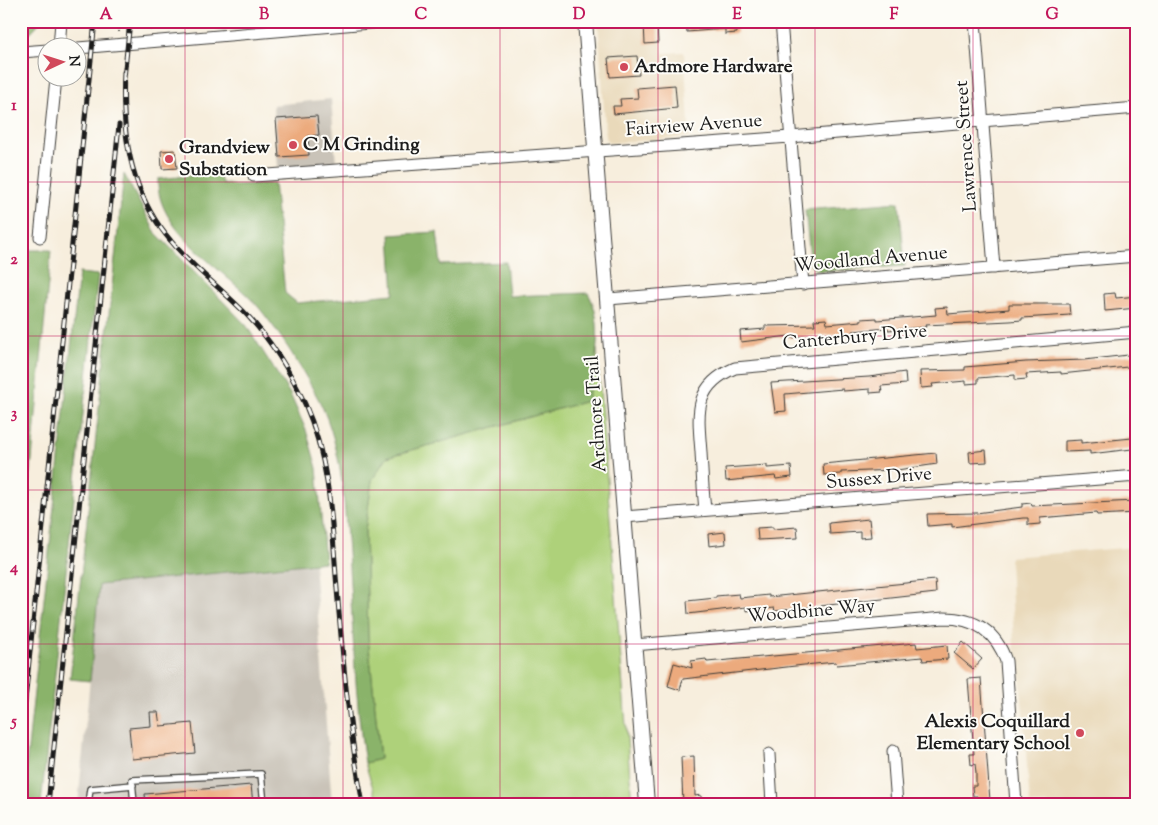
<svg xmlns="http://www.w3.org/2000/svg" width="1158" height="825" viewBox="0 0 1158 825" font-family="'Sorts Mill Goudy',serif">
	<style>
		.built { fill: #e9d9ba }
		.industrial { fill: #c9c3b8 }
		.green { fill: #aed17a; stroke: #65764b }
		.forest { fill: #8ab36a; stroke: #536843 }
		.building { fill: #ecaa7d }
		.lines { fill: none; stroke-linecap: round; stroke-linejoin: round }
		.service-casing { stroke: #3d3c39; stroke-width: 8 }
		.minor-casing { stroke: #3d3c39; stroke-width: 13 }
		.tertiary-casing { stroke: #3d3c39; stroke-width: 16 }
		.path { stroke: #3d3c39; stroke-width: 2; stroke-dasharray: 1 4; stroke-linecap: butt }
		.service { stroke: #fff; stroke-width: 5.5 }
		.minor { stroke: #fff; stroke-width: 11 }
		.tertiary { stroke: #fff; stroke-width: 14 }
		.rail-casing { stroke: #1c1c1c; stroke-width: 5 }
		.rail { stroke: #fdfcf7; stroke-width: 3; stroke-dasharray: 9; stroke-linecap: butt }
		.grid { fill: none; stroke: #c2185b; stroke-width: 1; stroke-opacity: 0.55 }
		.poi-dot { fill: #d1495b; stroke: #fdfcf7; stroke-width: 2 }
		.labels { text-anchor: middle; dominant-baseline: central; stroke-width: 4; stroke-linejoin: round; paint-order: stroke }
		.poi-label { font-size: 19px; font-weight: bold; fill: #1c1c1c; stroke: #fdfcf7; text-anchor: start }
		.street-label { font-size: 19px; fill: #1c1c1c; stroke: #fdfcf7 }
		.neatline { fill: none; stroke: #c2185b; stroke-width: 2 }
		.grid-label { font-size: 16px; text-anchor: middle; font-weight: bold; fill: #c2185b }
	</style>
	<rect width="100%" height="100%" fill="#fdfcf7"/>
	<filter id="ink" filterUnits="userSpaceOnUse"><feTurbulence type="fractalNoise" baseFrequency=".02" numOctaves="2"/><feDisplacementMap in="SourceGraphic" scale="10" xChannelSelector="R" yChannelSelector="G"/><feConvolveMatrix kernelMatrix="1 2 1 2 8 2 1 2 1" color-interpolation-filters="sRGB"/></filter>
	<filter id="wash" filterUnits="userSpaceOnUse"><feTurbulence type="fractalNoise" baseFrequency=".0096" numOctaves="4" result="noise"/><feDisplacementMap in="SourceGraphic" scale="20" xChannelSelector="R" yChannelSelector="G"/><feGaussianBlur stdDeviation="1.12" result="paint"/><feColorMatrix in="noise" values="0 0 0 0 0 0 0 0 0 0 0 0 0 0 0 0 0 1.4 0 .05"/><feComposite in="paint" operator="in"/></filter>
	<g filter="url(#wash)">
		<rect width="100%" height="100%" fill="#f7eedd"/>
		<path class="built" d="M598,21H660L663,53L684,52L690,137L610,143L606,139Z
			M1137,547V804H1030L1019,661L1014,648L1010,557Z"/>
		<path class="industrial" d="M331,99L336,163L278,167L273,105Z
			M314,563L332,804H78L99,585Z"/>
		<path class="green" d="M597,349L632,804H378L365,763L380,759L368,636L365,531L372,480L387,457L587,401Z"/>
		<path class="forest" d="M21,21H41L28,35L21,38Z
			M218,173L222,183L235,185L274,183L285,293L297,303L394,294L390,235L437,232L441,265L506,262L509,296L588,293C606,325 594,366 587,401L387,457L372,480L365,531L368,636L380,759L365,763C354,693 353,622 348,552C344,498 342,439 314,391C298,362 281,335 260,309C229,272 155,232 158,179Z
			M124,174L156,233L246,325L290,394L306,430L317,468L325,562L99,585L90,681L70,679Z
			M899,202L905,266L820,271L811,266L805,210Z
			M21,250H51L21,580Z
			M79,273L98,275L41,804H22Z"/>
		<g id="blocks">
			<path class="building" d="M686,21H736L737,33L725,34V29L687,32Z
				M657,22L658,43L645,44L644,23Z
				M637,56L639,75L610,77L608,58Z
				M675,85L677,108L614,114L613,106H621L620,99L638,98L637,88Z
				M317,116L319,135L308,136L309,155L279,157L276,119Z
				M175,150L177,168L162,169L161,151Z
				M1115,293L1116,298L1137,296V308L1105,311L1104,294Z
				M1009,304H1069L1070,315L1022,318V320L1010,321L925,325L926,327L888,330V328L853,331L854,333L816,336L789,338V336L741,342L740,331L765,329V326L815,325L814,320L826,319L827,324L861,321V319L877,318V320L936,315L935,308L947,307L948,314L1009,309Z
				M1137,354V366L1061,374V372L1026,374L1027,379L1015,380V375L978,378V383L966,384V381L932,384L933,387L921,388L920,371L965,370V367L1026,362L1084,360Z
				M905,372L906,384L881,386L882,392L870,393V389L843,391V389L785,394L786,411L775,412L771,383L869,377Z
				M1132,438V449L1090,454V451L1065,452V441L1081,440V443Z
				M986,450L987,462L970,463L969,452Z
				M936,453L937,464L897,470L841,472V474L824,475L823,464Z
				M767,465V468L791,466L792,477L776,479L775,476L726,481L725,468Z
				M1135,501L1136,513L1097,515L1096,513L1040,518V524L1028,525V518H1023L952,527V524L928,526L927,514L976,513L1022,507V504L1031,503L1032,506Z
				M869,519L871,537L860,538V532L830,534L829,523Z
				M773,527V529L797,527L798,538L758,540L757,528Z
				M725,532L726,544L709,546L708,534Z
				M935,580L936,593L775,611L774,608L746,611V607L688,614L687,601L716,598V596L739,594L740,598L769,595V597Z
				M963,642L982,659L973,669L954,653Z
				M916,643L917,648L947,645L948,659L923,661L922,657L837,665L836,662L804,665L683,679L680,690L668,686L674,663L692,668L691,661L706,659L707,662Z
				M981,678L990,801H977V796H973L972,786H976V773L975,764L971,765L970,754H974L968,679Z
				M150,712H158L160,726L192,723L195,753L132,759L129,728L151,726Z
				M694,756L695,796L701,795V804H683L681,757Z
				M251,785L253,804H146L145,794Z"/>
		</g>
	</g>
	<g filter="url(#ink)">
		<use href="#blocks" fill-opacity="0" stroke="#3d3c39" stroke-width="1"/>
		<g class="lines">
			<g class="service-casing">
				<path id="service" d="M88,804L90,789L133,785
					M134,804L132,780L261,774L264,804"/>
			</g>
			<g class="minor-casing">
				<path id="minor" d="M781,21L803,284
					M975,21L994,268
					M59,48L61,21
					M78,48L392,21
					M21,52L48,50
					M254,176L790,137L1137,108
					M40,237L56,78
					M608,299L1137,256
					M705,510C703,491 702,472 701,452C698,413 693,386 735,368L1137,332
					M624,517L1137,476
					M634,645L944,618C974,618 996,631 1006,661L1016,804
					M893,751L897,804
					M769,754L772,804"/>
			</g>
			<g class="tertiary-casing">
				<path id="tertiary" d="M585,21L647,804"/>
			</g>
			<path class="path" d="M119,21V34
				M149,21L150,31"/>
			<use href="#service" class="service"/>
			<use href="#minor" class="minor"/>
			<use href="#tertiary" class="tertiary"/>
			<g class="rail-casing">
				<path id="rail" d="M124,72C121,132 130,194 171,241C193,268 222,289 246,314C271,340 290,371 305,404C331,463 332,526 337,589C343,661 349,733 363,804
					M124,78L130,21
					M21,739L95,21
					M48,804L119,125"/>
			</g>
			<use href="#rail" class="rail"/>
		</g>
	</g>
	<path class="grid" d="M185,21V804M343,21V804M500,21V804M658,21V804M815,21V804M973,21V804M21,182H1137M21,336H1137M21,490H1137M21,644H1137"/>
	<g class="poi-dot">
		<circle cx="624" cy="67" r="5"/>
		<circle cx="293" cy="145" r="5"/>
		<circle cx="169" cy="159" r="5"/>
		<circle cx="1080" cy="733" r="5"/>
	</g>
	<g class="labels">
		<g class="poi-label">
			<text x="634" y="67">Ardmore Hardware</text>
			<text x="303" y="145">C M Grinding</text>
			<text x="179" y="148">Grandview<tspan x="179" dy="22">Substation</tspan></text>
			<text x="1070" y="722" text-anchor="end">Alexis Coquillard<tspan x="1070" dy="22">Elementary School</tspan></text>
		</g>
		<g class="street-label">
			<text transform="translate(694 126) rotate(-4)">Fairview Avenue</text>
			<text transform="translate(967 146) rotate(-94)">Lawrence Street</text>
			<text transform="translate(871 260) rotate(-5)">Woodland Avenue</text>
			<text transform="translate(855 338) rotate(-5)">Canterbury Drive</text>
			<text transform="translate(597 414) rotate(-94)">Ardmore Trail</text>
			<text transform="translate(879 479) rotate(-5)">Sussex Drive</text>
			<text transform="translate(811 612) rotate(-5)">Woodbine Way</text>
		</g>
	</g>
	<rect width="1158" height="825" fill="none" stroke="#fdfcf7" stroke-width="55"/>
	<g transform="translate(62 62) rotate(86)"><circle r="24" fill="#fdfcf7" stroke="#a3a29f"/>
	<path d="M0-4L9 19L0 12L-9 19Z" fill="#d1495b"/>
	<text y="-8" font-size="14" font-weight="bold" text-anchor="middle" fill="#1c1c1c">N</text>
	</g>
	<rect x="28" y="28" width="1102" height="770" class="neatline"/>
	<g class="grid-label">
		<text x="106" y="19">A</text>
		<text x="264" y="19">B</text>
		<text x="421" y="19">C</text>
		<text x="579" y="19">D</text>
		<text x="737" y="19">E</text>
		<text x="894" y="19">F</text>
		<text x="1052" y="19">G</text>
		<text x="14" y="110">1</text>
		<text x="14" y="264">2</text>
		<text x="14" y="418">3</text>
		<text x="14" y="572">4</text>
		<text x="14" y="726">5</text>
	</g>
</svg>
